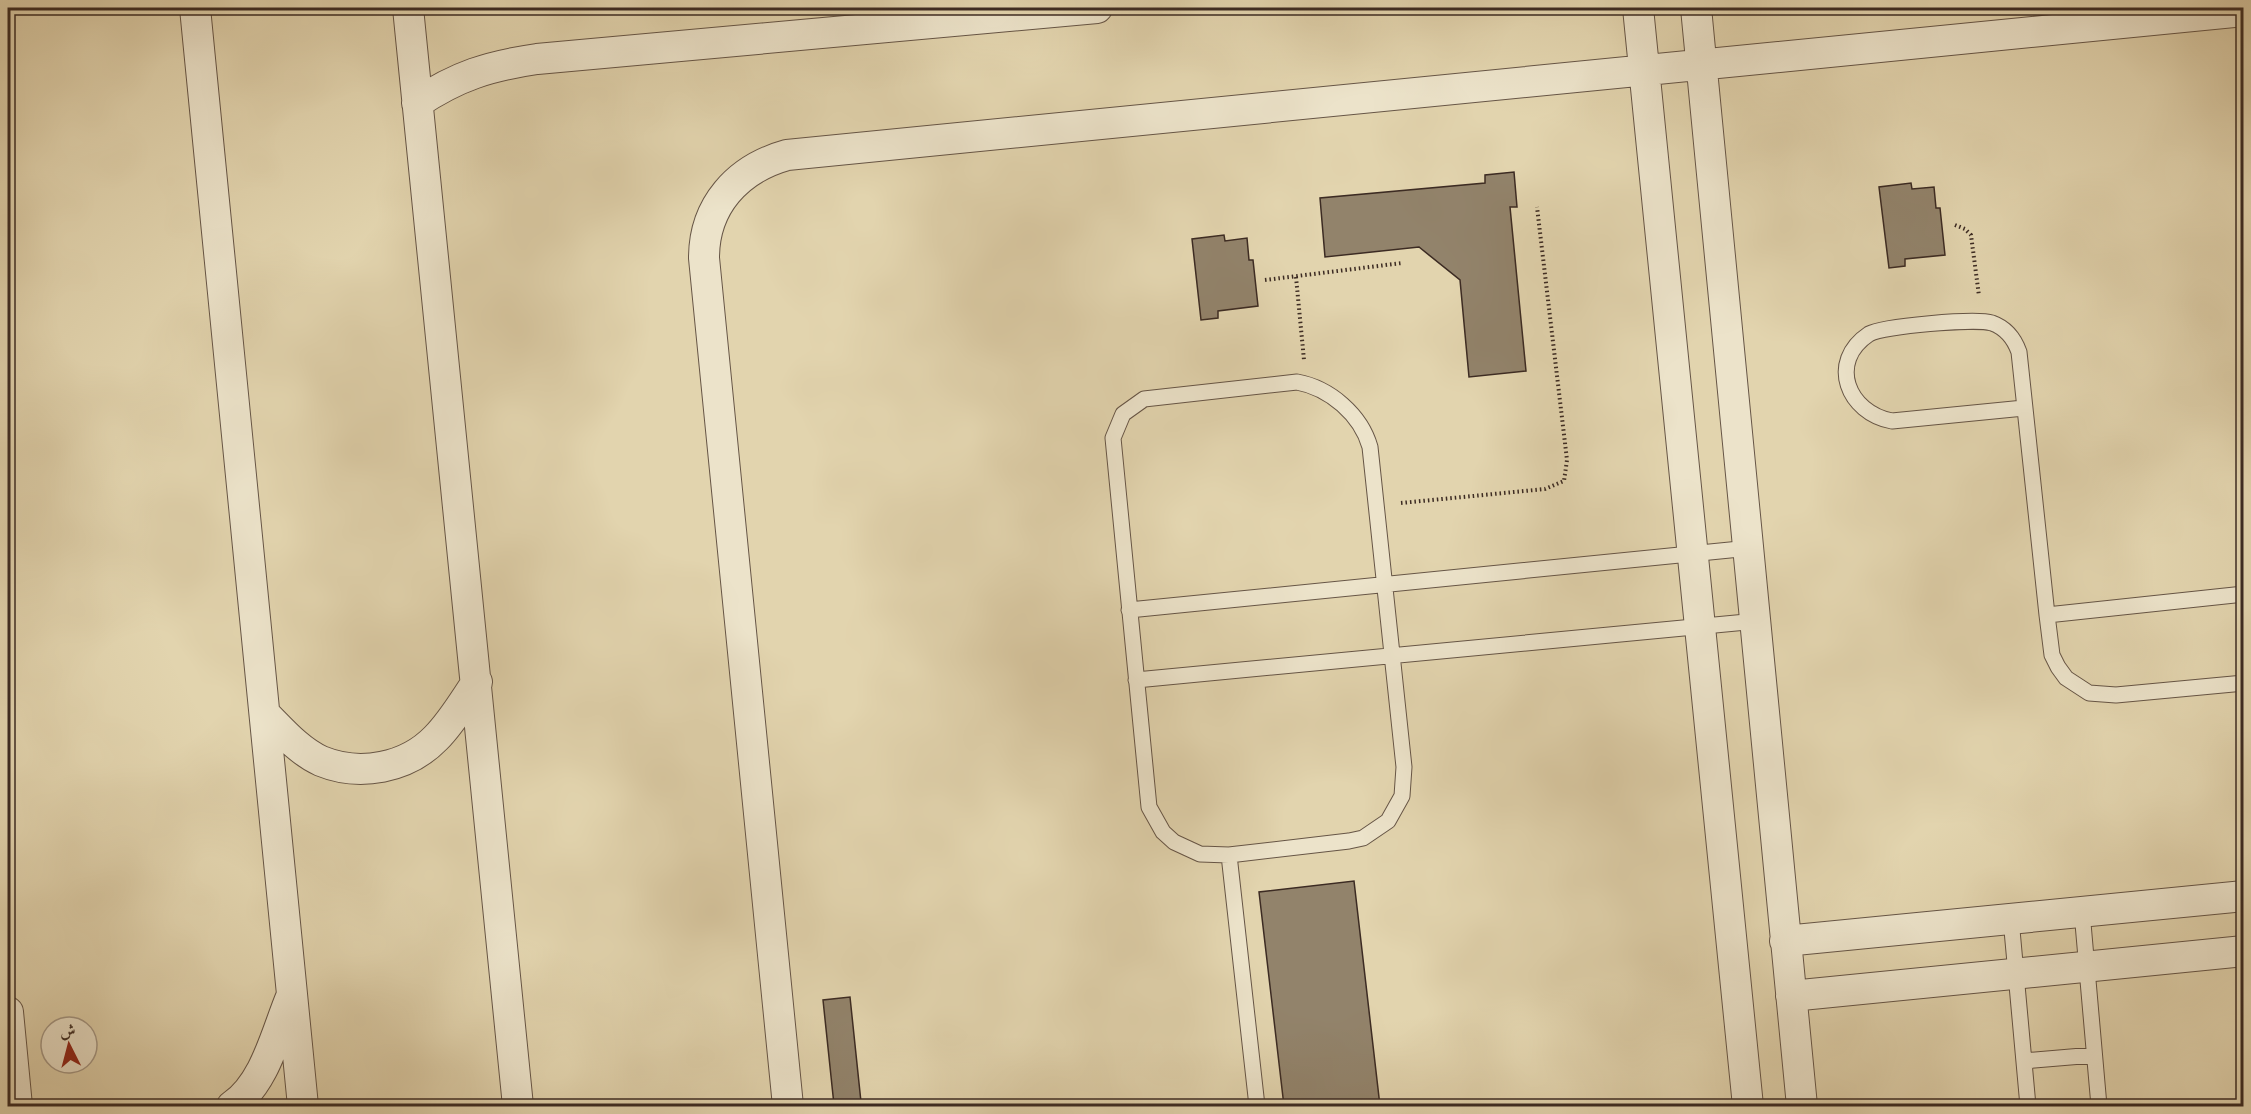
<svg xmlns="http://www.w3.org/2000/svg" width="2251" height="1114" viewBox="0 0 2251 1114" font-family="'Sorts Mill Goudy',Amiri,serif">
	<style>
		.building { fill: #92836b; stroke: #3c2b23; stroke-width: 1.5 }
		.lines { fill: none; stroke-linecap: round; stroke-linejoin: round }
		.service-casing { stroke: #665546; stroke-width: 17 }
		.minor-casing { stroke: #665546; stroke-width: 32 }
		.path { stroke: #3c2b23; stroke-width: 4; stroke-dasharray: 1.5 3; stroke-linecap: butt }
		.service { stroke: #ece3ca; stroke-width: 15 }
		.minor { stroke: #ece3ca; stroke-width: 30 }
	</style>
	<rect width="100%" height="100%" fill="#e2d4ae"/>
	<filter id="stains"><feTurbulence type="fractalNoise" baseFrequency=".00333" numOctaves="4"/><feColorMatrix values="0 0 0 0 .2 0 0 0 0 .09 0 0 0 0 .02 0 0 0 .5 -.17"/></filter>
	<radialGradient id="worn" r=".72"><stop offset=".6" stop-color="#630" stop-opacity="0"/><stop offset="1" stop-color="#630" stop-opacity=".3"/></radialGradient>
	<path class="building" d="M1514,172L1517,207H1510L1526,371L1469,377L1460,280L1419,247L1325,257L1320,198L1485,183V175Z
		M1911,183L1912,189L1934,187L1936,208H1940L1945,255L1905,259V266L1889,268L1879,187Z
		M1224,235L1225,241L1247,238L1249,260H1253L1258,306L1218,311V318L1201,320L1192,239Z
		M1354,881L1380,1106H1284L1259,892Z
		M850,997L861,1102L834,1105L823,1000Z"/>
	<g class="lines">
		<g class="service-casing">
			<path id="service" d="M1297,382C1330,388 1361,415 1370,447L1404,767L1402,796L1388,821L1363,838L1349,841L1229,855L1200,854L1174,842L1163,832L1149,807L1113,438L1123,414L1144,399Z
				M2024,408L1892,421C1848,413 1827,362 1869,334C1883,326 1976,318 1992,323C2006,328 2014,338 2019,352L2047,615
				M2244,594L2047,615L2052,655L2058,667L2066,678L2089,693L2116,695L2244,683
				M1129,610L1750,548
				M1136,680L1757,621
				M1229,855L1257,1106
				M2082,912L2099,1106
				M2011,919L2028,1106
				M2024,1061L2094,1055"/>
		</g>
		<g class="minor-casing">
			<path id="minor" d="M195,8L303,1106
				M408,8L518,1106
				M1638,8L1748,1106
				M1696,8L1802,1106
				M417,103C457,76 489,66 537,59L1097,8
				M265,714C282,731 299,751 321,761C360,777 407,768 436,738C452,722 464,701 477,682
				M1785,941L2244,896
				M1791,996L2244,951
				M8,1012L17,1106
				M232,1106C265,1084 276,1033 291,997
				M788,1106L704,258C704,206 737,169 787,155L2244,11"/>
		</g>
		<path class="path" d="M1955,225L1965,229L1971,235L1979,296
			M1296,277L1304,360
			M1265,280L1402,263
			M1401,503L1545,489L1564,481L1567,460L1537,207"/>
		<use href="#service" class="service"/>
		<use href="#minor" class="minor"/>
	</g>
	<rect width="2251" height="1114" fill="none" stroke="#e2d4ae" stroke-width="30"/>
	<rect x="9" y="9" width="2233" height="1096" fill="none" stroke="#3c2b23" stroke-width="3"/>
	<rect x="15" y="15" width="2221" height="1084" fill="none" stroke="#3c2b23" stroke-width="1.5"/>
	<g transform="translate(69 1045) rotate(354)"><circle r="28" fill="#ece3ca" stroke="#a69987" stroke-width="1.5"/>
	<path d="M0-4.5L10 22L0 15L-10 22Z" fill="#8f2418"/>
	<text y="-9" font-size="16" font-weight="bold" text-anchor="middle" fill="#3c2b23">ش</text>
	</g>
	<rect width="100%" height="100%" filter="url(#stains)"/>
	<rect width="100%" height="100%" fill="url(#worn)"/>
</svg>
